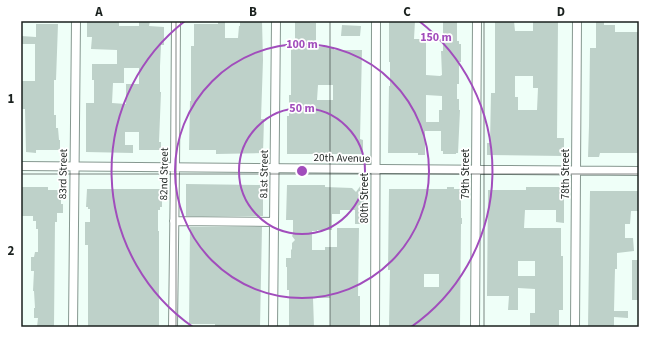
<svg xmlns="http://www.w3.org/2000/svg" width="660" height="348" viewBox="0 0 660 348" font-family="'Source Sans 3',sans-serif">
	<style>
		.building { fill: #bed1c9; fill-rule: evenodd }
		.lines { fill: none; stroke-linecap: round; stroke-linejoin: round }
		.minor-casing { stroke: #869890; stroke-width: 10 }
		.minor { stroke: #fff; stroke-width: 8 }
		.grid { fill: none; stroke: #1a211e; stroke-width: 1; stroke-opacity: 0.55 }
		.ring { fill: none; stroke: #a14dbc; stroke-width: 2 }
		.labels { text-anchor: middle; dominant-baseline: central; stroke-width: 3.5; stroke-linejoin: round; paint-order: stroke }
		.street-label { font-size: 11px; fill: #1a211e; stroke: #fff }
		.centre { fill: #a14dbc; stroke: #fff; stroke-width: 2 }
		.ring-label { font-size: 12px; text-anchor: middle; font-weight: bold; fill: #a14dbc; stroke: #fff; stroke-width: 3.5; stroke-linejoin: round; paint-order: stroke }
		.neatline { fill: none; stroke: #1a211e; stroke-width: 1.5 }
		.grid-label { font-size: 13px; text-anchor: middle; font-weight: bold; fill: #1a211e }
	</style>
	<rect width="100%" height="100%" fill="#effff8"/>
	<path class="building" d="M87,21H119V26H139V21H150L149,26L164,27V45H161L160,66V92H161L159,142H161V150H139V132H125V145H133V153L86,152V103H94V80H92V64H117V50L91,49L92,37H87ZM124,68H139V84H126V104L112,103L113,83H124Z
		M218,21H225V38H238L239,26H240V21H262L263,60L261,119H264L263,153L216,154V150H189L190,101H191V46H194V24H218Z
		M295,21H310V23H316V47H334V50H362L360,139L363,140V154H287V116H289V95H291V49L295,48ZM318,85H333V100H317Z
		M389,21H415L414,39H426V75L440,76L442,75L441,51H443V21H457V41H459V44H461V62H459V84H457V99H459V110H460L458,153H456V154H443V151H441V131H425V155H418V153H388L389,86H390V62H389ZM426,95L442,96V110H439V122H426Z
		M495,21H514L515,31H533V22L558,21L557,138H564V156L487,155V143H490L491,93H495ZM515,76H533V88H538L537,110H518V97H515Z
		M596,21H604V25H615V32H639V125H638V153H600L599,157H588L589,126L590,48H596Z
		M36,24H58L56,80H54V115H56V128H58L59,140H60V150H36V153L26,152L25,109H21V81H35V44H21V36L36,37Z
		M342,25L361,26L360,36H341Z
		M186,184L263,185V216H186Z
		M287,185H325V187L352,188L356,192L361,185L364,190V208H363V224H355V210H340V214H332V230H317V231H312V250H325V247H337V228H359L358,296H360V327H330V298H313L314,327H289V290H287V267H286V258H291V249L292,250V243L295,240L292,236L293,234V220H286Z
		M21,187H48V190H61V204H63V213H57V222H55L54,327H37L38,318H34V308H35L34,291H33L34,271H31V257H34L35,252H38V229H36V221H33V216H21Z
		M447,187H454V189H461V218H462V224H461L460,327H440V325H415V327H389L390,270H388L389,189H447ZM424,274H439V287H424Z
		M526,187H564V223L556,222V210H525L524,228H561V256H563V310H559V327H530V313H535V289L518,288V310H508L509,296H487L488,190H526ZM518,261H535V276H518Z
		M87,189H162V207H160V210H158V231H159V327H88V245H85V222H90V209H88V207H86Z
		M590,191H639V211H631L630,224H625V238H633L634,251L617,253V269H615L614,311H628V318L614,317V327H588Z
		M190,227H262L260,327H215V324H189Z
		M632,260H639V300H632Z"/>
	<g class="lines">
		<g class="minor-casing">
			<path id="minor" d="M21,166L639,171
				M174,221L274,222
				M73,327L76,21
				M173,327L175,168L176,21
				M273,327L276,21
				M375,327L376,21
				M475,327L477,21
				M575,327L577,21"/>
		</g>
		<use href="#minor" class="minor"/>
	</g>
	<path class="grid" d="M176,21V327M330,21V327M484,21V327M21,174H639"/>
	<g class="ring">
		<circle cx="302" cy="171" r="63"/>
		<circle cx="302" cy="171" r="127"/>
		<path d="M193 327A190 190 0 0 1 185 21M419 21A190 190 0 0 1 411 327"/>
	</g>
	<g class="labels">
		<g class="street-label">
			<text transform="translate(342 158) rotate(1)">20th Avenue</text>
			<text transform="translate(63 174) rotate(-89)">83rd Street</text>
			<text transform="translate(164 174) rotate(-89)">82nd Street</text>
			<text transform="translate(264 174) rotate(-89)">81st Street</text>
			<text transform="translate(465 174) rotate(-90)">79th Street</text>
			<text transform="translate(565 174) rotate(-90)">78th Street</text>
			<text transform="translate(364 198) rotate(-90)">80th Street</text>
		</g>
	</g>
	<circle cx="302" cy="171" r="6" class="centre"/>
	<g class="ring-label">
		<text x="436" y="41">150 m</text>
		<text x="302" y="48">100 m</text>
		<text x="302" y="112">50 m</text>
	</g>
	<rect width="660" height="348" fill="none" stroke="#ffffff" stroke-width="44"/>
	<rect x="22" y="22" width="616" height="304" class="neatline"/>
	<g class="grid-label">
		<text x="99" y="16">A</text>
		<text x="253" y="16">B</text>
		<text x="407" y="16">C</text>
		<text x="561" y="16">D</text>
		<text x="11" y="103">1</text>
		<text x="11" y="255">2</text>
	</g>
</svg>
